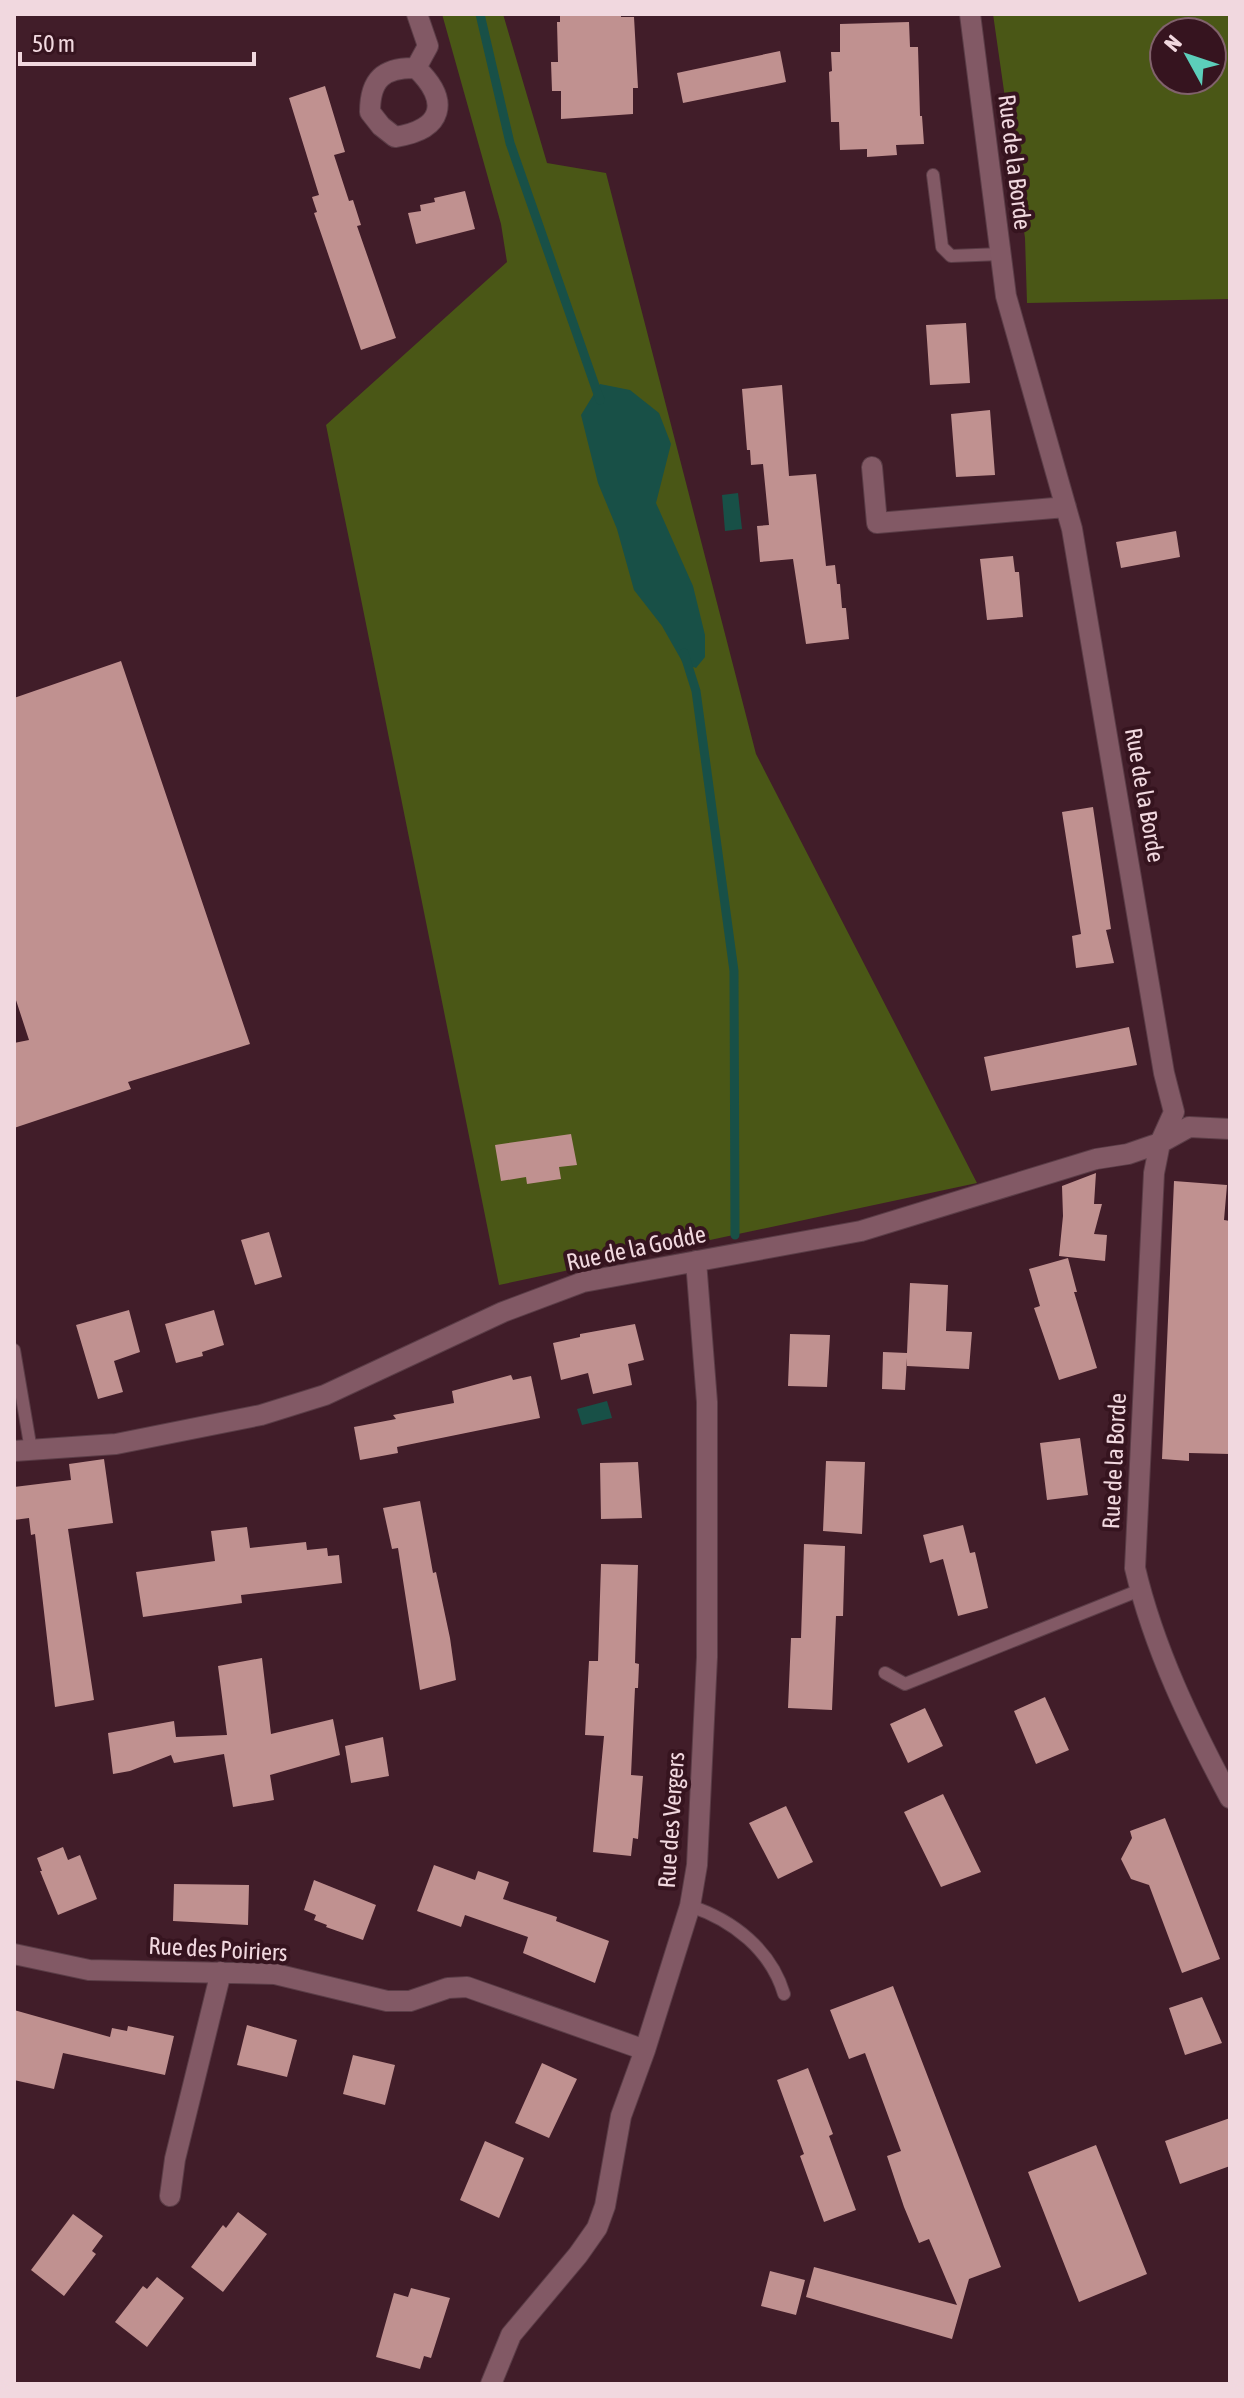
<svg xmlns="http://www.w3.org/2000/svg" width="1244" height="2398" viewBox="0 0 1244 2398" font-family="'Asap Condensed',sans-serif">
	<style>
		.forest { fill: #4a5716; fill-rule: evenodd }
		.water { fill: #185047 }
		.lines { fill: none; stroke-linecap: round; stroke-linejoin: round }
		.stream { stroke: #185047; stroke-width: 9 }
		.building { fill: #c09190 }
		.service-casing { stroke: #5b3d47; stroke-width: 14 }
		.minor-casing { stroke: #5b3d47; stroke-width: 22 }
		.service { stroke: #825965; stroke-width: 12 }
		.minor { stroke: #825965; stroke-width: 20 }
		.labels { text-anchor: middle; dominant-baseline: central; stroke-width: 8; stroke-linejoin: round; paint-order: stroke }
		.street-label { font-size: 24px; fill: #f1d8df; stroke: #36141f }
	</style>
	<rect width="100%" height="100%" fill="#411d29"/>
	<path class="forest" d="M442,14H503L547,163L606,173L756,754L977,1183L499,1285L326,425L507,262L501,224Z
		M993,14H1230V299L1027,303L1025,238ZM1164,32H1212V80H1164Z"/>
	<path class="water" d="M600,384L630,390L659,413L671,444L656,503L693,586L705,635V657L696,668L683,663L662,626L634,590L617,529L598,483L581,415Z
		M738,493L742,529L725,531L722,495Z
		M607,1401L612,1418L582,1425L577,1409Z"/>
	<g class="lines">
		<path class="stream" d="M480,14L510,143L600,400
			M684,653L696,691L734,971L735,1235"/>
	</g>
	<path class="building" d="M560,14H621V17H634L638,88H633V114L561,119V91H552L551,62H558L557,22H560Z
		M909,22L910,47H918L920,116H922L924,144L896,145L897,155L867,157V149L840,150L839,122H831L829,72L832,71L831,52H840V24Z
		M780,51L786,82L683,103L677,73Z
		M325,86L345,152L334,155L349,201L353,200L361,225L357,226L396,338L361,350L314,213L317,212L312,197L319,195L289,98Z
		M465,191L475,229L416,244L408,213L421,211L420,205L435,202L434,198Z
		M966,323L970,383L930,385L926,325Z
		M782,385L789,476L816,474L826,566L835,565L837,584H840L842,608H846L849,639L806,644L793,559L760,562L757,526L769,525L763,464L751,465L750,450H747L742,389Z
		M990,410L995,475L956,477L951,414Z
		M1176,531L1180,557L1121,568L1116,542Z
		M1013,556L1015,572H1019L1023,617L987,620L980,559Z
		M121,661L250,1044L128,1082L131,1089L14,1128V1043L29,1040L14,994V698Z
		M1093,807L1111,929L1106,930L1114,963L1076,968L1072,936L1081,934L1062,812Z
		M1129,1027L1137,1065L991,1091L984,1057Z
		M571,1134L577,1165L559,1167L561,1179L527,1184L526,1177L501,1181L495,1145Z
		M1096,1173L1094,1204H1102L1094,1234L1107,1235L1105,1261L1059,1256L1063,1216L1062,1186Z
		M1174,1181L1227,1185L1224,1220L1230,1221V1454L1189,1453V1461L1162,1459Z
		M269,1232L282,1277L255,1285L241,1240Z
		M1068,1258L1077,1292H1074L1097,1368L1059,1380L1034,1308L1040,1306L1029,1269Z
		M910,1283L948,1285L946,1331L972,1332L969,1369L907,1366V1358L905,1390L882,1389L883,1352L907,1353Z
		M129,1310L140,1352L114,1361L123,1392L98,1399L76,1325Z
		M214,1310L224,1345L202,1352L203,1356L176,1363L165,1324Z
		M635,1324L644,1360L628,1364L632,1385L593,1394L588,1373L561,1380L553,1343L580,1337V1334Z
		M790,1334L830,1335L827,1387L788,1386Z
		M511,1375L513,1380L531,1376L540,1418L397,1447L398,1453L360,1460L354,1427L396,1419L393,1415L454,1403L452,1391Z
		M1080,1438L1088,1495L1047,1500L1040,1443Z
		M104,1459L113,1523L68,1529L94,1700L55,1707L35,1534L31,1535L29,1518L14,1520V1487L71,1480L69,1464Z
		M826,1461L865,1462L862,1534L823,1531Z
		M638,1462L642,1518L601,1519L600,1463Z
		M420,1501L433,1573L436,1572L450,1638L456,1680L420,1690L398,1548L392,1549L383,1508Z
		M963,1525L970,1553L975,1552L988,1608L958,1616L943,1559L930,1563L923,1535Z
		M247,1527L250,1548L306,1542L307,1550L327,1548L328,1556L339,1555L342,1583L241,1595L242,1603L143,1617L136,1572L215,1561L211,1531Z
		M804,1544L845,1546L843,1616H836L832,1710L788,1708L791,1638H801Z
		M601,1564L638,1565L635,1663L639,1664L638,1688H635L631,1775L643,1776L638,1839L633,1838L631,1856L593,1852L604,1736L585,1735L589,1661H598Z
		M262,1658L271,1734L333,1719L340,1755L270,1775L274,1800L233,1807L224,1754L174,1763L171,1755L130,1771L113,1774L108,1733L174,1721L176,1737L227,1735L218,1666Z
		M1045,1697L1069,1750L1036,1764L1014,1711Z
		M925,1708L943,1746L908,1763L890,1724Z
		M383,1737L389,1776L351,1783L345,1746Z
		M943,1794L981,1872L941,1887L904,1812Z
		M786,1806L813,1862L778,1879L749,1823Z
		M1165,1818L1220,1959L1182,1973L1149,1885L1131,1879L1121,1859L1132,1838L1130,1831Z
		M63,1847L68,1860L80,1855L97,1899L58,1915L40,1871H42L37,1858Z
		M434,1865L475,1880L478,1871L509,1882L503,1899L557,1917L556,1921L609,1941L595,1983L523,1953L528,1937L465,1915L461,1927L417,1911Z
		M314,1880L376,1905L363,1940L326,1927L327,1925L314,1920L316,1915L304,1910Z
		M174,1884L249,1885L248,1925L173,1921Z
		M893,1986L1001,2267L969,2279L952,2339L806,2297L814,2267L957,2305L929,2239L919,2243L904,2207L887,2156L901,2151L865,2053L849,2059L830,2010Z
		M1202,1997L1222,2043L1185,2055L1169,2008Z
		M14,2010L110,2037L112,2028L127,2031L128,2026L174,2036L165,2075L63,2053L54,2089L14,2080Z
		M247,2025L297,2040L287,2077L237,2065Z
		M353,2055L395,2065L385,2105L343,2094Z
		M542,2063L577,2079L549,2138L515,2123Z
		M808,2068L833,2134L829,2136L856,2210L824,2222L800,2156L804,2154L777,2080Z
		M1230,2118V2166L1180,2184L1165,2141Z
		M485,2141L524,2158L499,2218L460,2200Z
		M1096,2145L1147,2274L1079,2302L1028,2172Z
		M238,2212L267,2234L223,2292L191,2267L223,2225L226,2228Z
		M73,2214L103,2236L92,2251L96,2254L64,2296L31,2270Z
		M770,2271L805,2280L796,2315L761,2306Z
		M157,2277L184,2298L147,2347L115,2322L143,2286L147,2289Z
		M411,2288L450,2298L431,2358L424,2356L420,2369L376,2357L394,2293L408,2297Z"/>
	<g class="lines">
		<g class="service-casing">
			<path id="service" d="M933,175L942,247L951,256L1001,254
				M14,1350L31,1450
				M885,1673L905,1684L1140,1590
				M690,1906C733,1920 771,1950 784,1994"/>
		</g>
		<g class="minor-casing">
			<path id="minor" d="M970,14L1006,296L1072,529L1164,1073L1174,1112L1160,1143L1154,1173L1135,1568C1154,1649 1191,1725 1230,1798
				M416,68C451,101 443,130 395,137L381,126L370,112C370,80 383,67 416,68L428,46L417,14
				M872,467L877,523L1066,507
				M14,1451L116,1444L261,1415L325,1395L503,1312L583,1282L861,1231L1096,1159L1128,1154L1160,1143L1189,1127L1230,1129
				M14,1954L89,1970L275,1974L387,2001H410L448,1988L467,1987L645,2050
				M170,2196L175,2159L221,1972
				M491,2384L511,2335L578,2255L597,2228L605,2206L621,2116L645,2050L690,1906L697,1865L707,1657V1402L696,1261"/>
		</g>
		<use href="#service" class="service"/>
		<use href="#minor" class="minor"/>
	</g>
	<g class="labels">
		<g class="street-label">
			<text transform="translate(1015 162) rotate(83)">Rue de la Borde</text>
			<text transform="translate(1145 795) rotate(80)">Rue de la Borde</text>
			<text transform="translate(636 1248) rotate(-12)">Rue de la Godde</text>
			<text transform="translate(1114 1461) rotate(-87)">Rue de la Borde</text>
			<text transform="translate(671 1820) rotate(-86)">Rue des Vergers</text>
			<text transform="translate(218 1949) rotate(3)">Rue des Poiriers</text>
		</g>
	</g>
	<rect width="1244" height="2398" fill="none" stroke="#f1d8df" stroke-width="32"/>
	<g transform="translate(1188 56) rotate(310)"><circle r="38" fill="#36141f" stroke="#81626c" stroke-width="2"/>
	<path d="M0-6L14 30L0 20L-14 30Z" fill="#5cceba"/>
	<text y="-12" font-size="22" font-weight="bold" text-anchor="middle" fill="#f1d8df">N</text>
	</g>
	<path d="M20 52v12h234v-12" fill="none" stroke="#f1d8df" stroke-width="4"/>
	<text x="32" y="52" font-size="24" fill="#f1d8df" stroke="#36141f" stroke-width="6" paint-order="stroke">50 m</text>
</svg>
